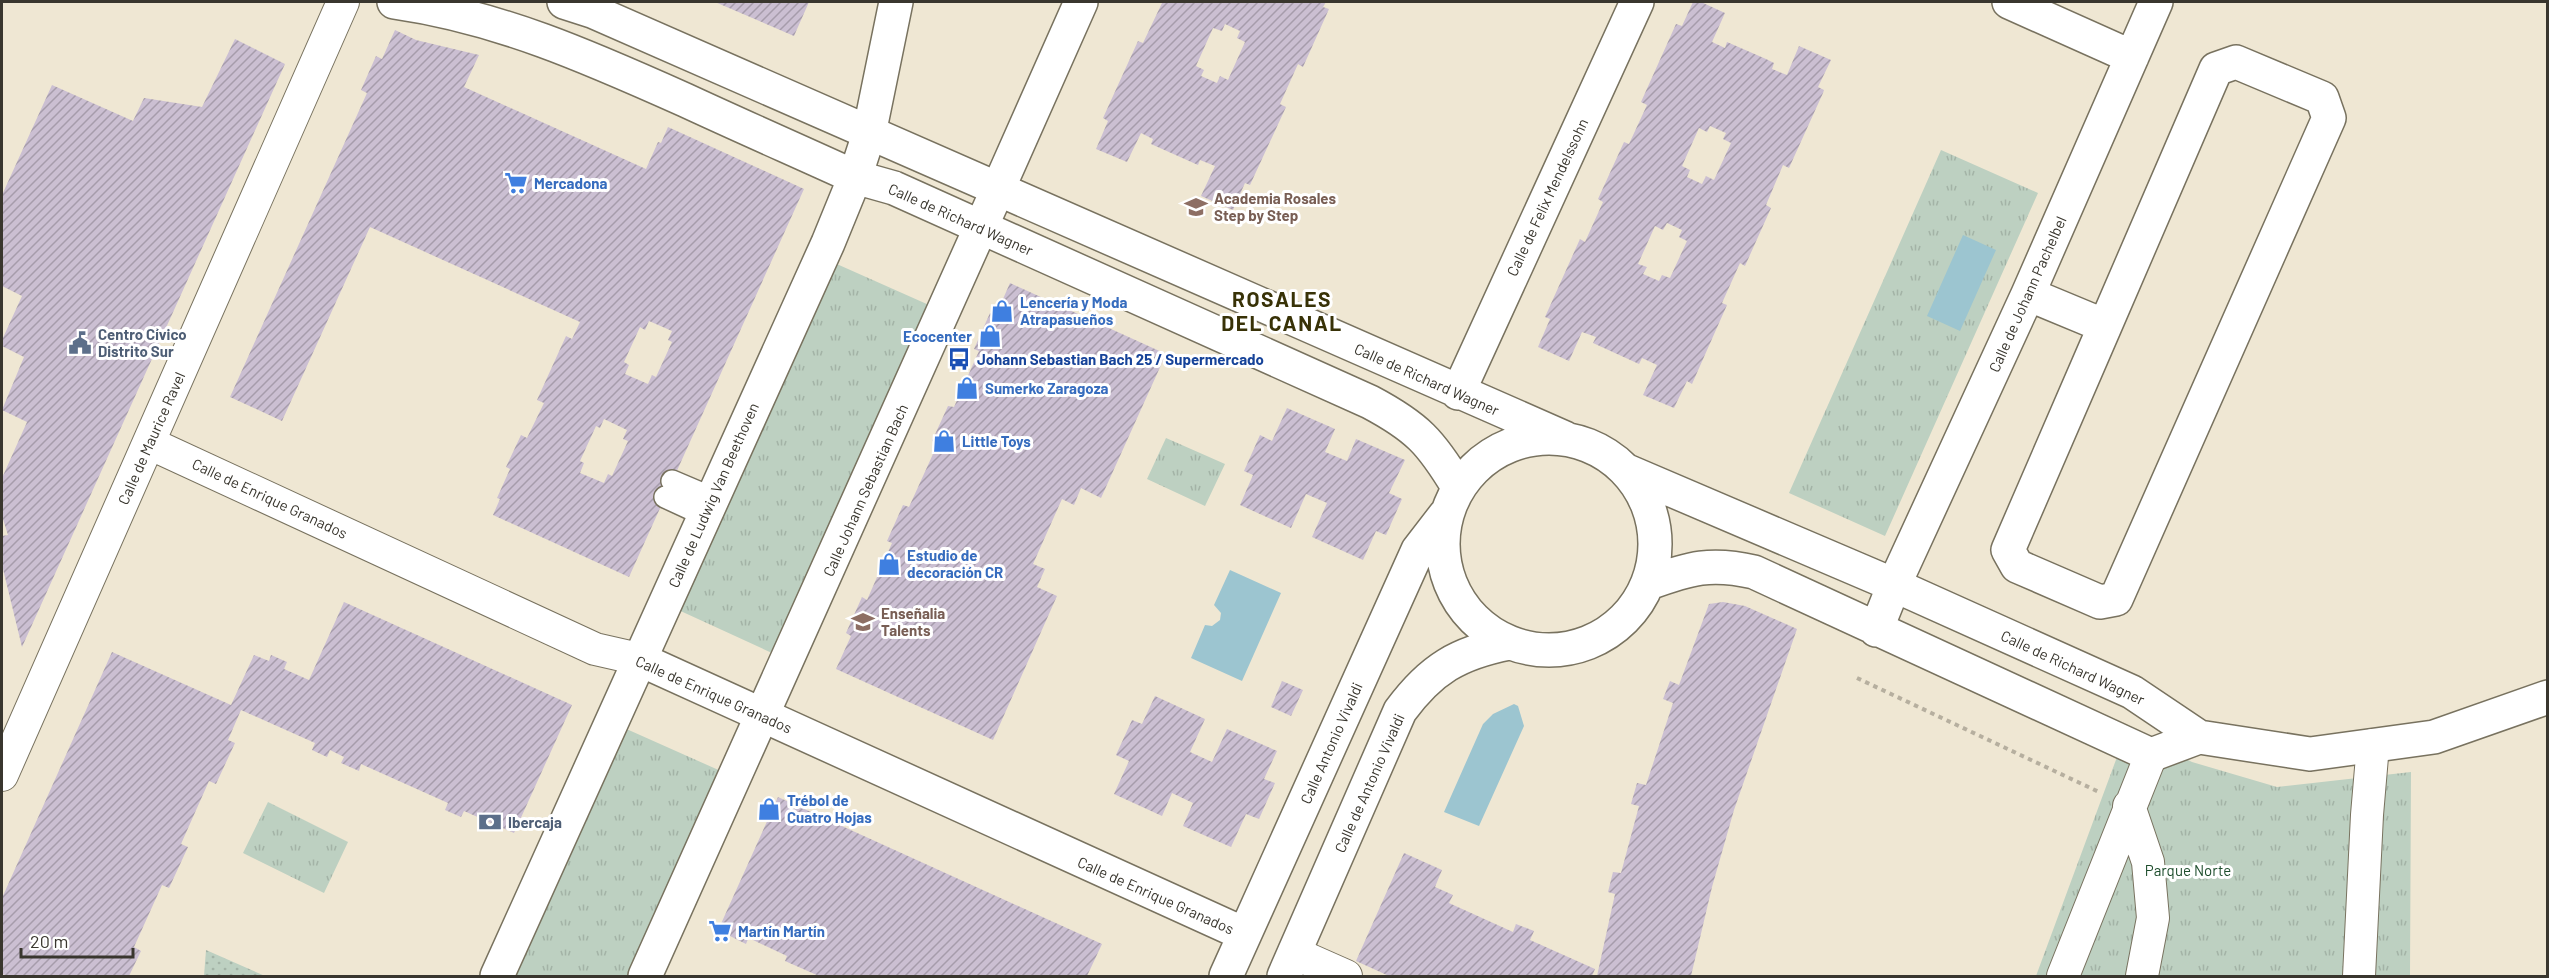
<svg xmlns="http://www.w3.org/2000/svg" width="2549" height="978" viewBox="0 0 2549 978" font-family="Barlow,sans-serif">
	<style>
		.grass { fill: url(#grass-dots) }
		.park { fill: url(#park-tufts) }
		.water { fill: #9cc5d0 }
		.building { fill: url(#building-hatch); fill-rule: evenodd }
		.lines { fill: none; stroke-linecap: round; stroke-linejoin: round }
		.service-casing { stroke: #78725f; stroke-width: 24 }
		.pedestrian-casing { stroke: #78725f; stroke-width: 34 }
		.minor-casing { stroke: #78725f; stroke-width: 36 }
		.tertiary-casing { stroke: #78725f; stroke-width: 36 }
		.path { stroke: #b6af9f; stroke-width: 4; stroke-dasharray: 4.5 4.5; stroke-linecap: butt }
		.service { stroke: #fff; stroke-width: 21 }
		.pedestrian { stroke: #fff; stroke-width: 32 }
		.minor { stroke: #fff; stroke-width: 33 }
		.tertiary { stroke: #fff; stroke-width: 33 }
		.labels { text-anchor: middle; dominant-baseline: central; stroke-width: 6; stroke-linejoin: round; paint-order: stroke }
		.shop-label { font-size: 15px; font-weight: bold; fill: #366cbe; stroke: #fff; text-anchor: start }
		.street-label { font-size: 15px; fill: #39362e; stroke: #fff }
		.education-label { font-size: 15px; font-weight: bold; fill: #785e54; stroke: #fff; text-anchor: start }
		.service-label { font-size: 15px; font-weight: bold; fill: #4e5e75; stroke: #fff; text-anchor: start }
		.transit-label { font-size: 15px; font-weight: bold; fill: #164399; stroke: #fff; text-anchor: start }
		.park-label { font-size: 15px; fill: #1d4d2c; stroke: #fff }
		.district-label { font-size: 21px; font-weight: bold; letter-spacing: 1.5px; fill: #383207; stroke: #fff }
	</style>
	<defs>
		<pattern id="grass-dots" width="8" height="8" patternUnits="userSpaceOnUse" patternTransform="scale(1.5)"><rect width="8" height="8" fill="#bdd0c1"/><path d="M2 2h.1M6 6h.1" fill="none" stroke="#a3b3a6" stroke-width="1.8" stroke-linecap="round"/></pattern>
		<pattern id="park-tufts" width="24" height="20" patternUnits="userSpaceOnUse" patternTransform="scale(1.5)"><rect width="24" height="20" fill="#bdd0c1"/><path d="M3 7l-1-3M5 7V3M7 7l1-3M15 17l-1-3M17 17v-4M19 17l1-3" fill="none" stroke="#a3b3a6"/></pattern>
		<pattern id="building-hatch" width="6" height="6" patternUnits="userSpaceOnUse" patternTransform="scale(1.5)"><rect width="6" height="6" fill="#cbbfd2"/><path d="M-1 1l2-2M0 6l6-6M5 7l2-2" fill="none" stroke="#a69cab"/></pattern>
	</defs>
	<rect width="100%" height="100%" fill="#efe7d3"/>
	<path class="grass" d="M206,950L265,976H204Z"/>
	<path class="park" d="M1941,150L2038,193L1885,536L1789,493Z
		M830,261L929,305L772,653L674,608Z
		M1166,438L1225,464L1205,506L1147,479Z
		M622,727L723,772L633,976H510Z
		M2127,730L2192,762L2277,787L2411,772L2410,976H2036Z
		M268,802L348,842L324,893L243,853Z"/>
	<path class="water" d="M1963,235L1996,250L1960,331L1927,316Z
		M1230,570L1281,593L1242,681L1191,658L1205,625L1212,626L1220,620L1221,613L1214,605Z
		M1514,704L1518,706L1524,726L1479,826L1444,812L1483,724L1493,714Z"/>
	<path class="building" d="M715,2H809L794,36Z
		M1158,2H1326L1323,7L1329,9L1303,67L1298,64L1280,104L1286,107L1250,185L1245,183L1233,210L1201,196L1215,166L1200,160L1198,165L1151,144L1153,139L1141,133L1127,162L1096,149L1108,121L1103,118L1138,41L1143,43L1162,3ZM1225,24L1240,31L1237,38L1245,42L1228,80L1220,76L1217,83L1201,76L1204,70L1196,66L1213,28L1222,31Z
		M1693,2H1701L1725,13L1712,42L1725,48L1727,42L1766,59L1774,63L1772,69L1787,75L1799,46L1831,60L1818,87L1824,90L1823,93L1789,168L1783,165L1766,205L1771,208L1745,266L1740,263L1722,303L1727,305L1692,384L1687,381L1674,408L1643,395L1657,365L1642,358L1639,364L1593,343L1596,337L1582,332L1569,361L1538,347L1550,319L1545,317L1580,239L1585,242L1603,202L1598,199L1624,142L1629,144L1647,105L1641,102L1676,24L1682,26ZM1710,126L1726,133L1723,139L1731,143L1714,180L1706,176L1702,184L1687,177L1690,170L1682,166L1699,128L1707,132ZM1667,223L1682,230L1679,237L1687,241L1670,278L1662,275L1659,281L1643,274L1647,267L1638,264L1655,226L1663,230Z
		M395,30L416,40L479,55L464,87L646,169L658,142L661,143L668,127L804,189L629,577L493,515L500,499L497,498L510,469L506,467L521,435L527,438L544,403L537,400L566,336L572,339L580,322L370,227L282,421L230,397L367,93L361,90L376,56L382,59ZM649,321L672,331L668,340L672,342L656,377L652,375L648,384L625,374L629,365L624,362L640,327L645,330ZM604,419L627,430L623,439L628,441L612,476L608,474L604,483L580,473L584,463L580,461L596,426L600,428Z
		M235,39L285,64L22,647L2,565V536L8,535L2,516V478L27,422L2,410L24,357L2,346V340L22,296L2,286V195L52,85L133,121L144,98L202,107Z
		M1010,283L1166,354L1101,498L1081,488L1074,505L1062,499L1033,564L1045,569L1037,587L1057,596L993,740L836,669L851,636L846,633L862,597L867,600L892,543L887,541L903,505L909,507L938,443L932,441L948,406L954,407L979,351L974,349L990,313L996,315Z
		M1287,408L1335,429L1325,452L1347,461L1356,439L1405,460L1389,493L1402,499L1386,535L1376,531L1363,560L1312,537L1327,503L1306,494L1291,528L1240,505L1253,475L1244,471L1260,435L1272,441Z
		M344,602L572,705L514,833L464,811L461,817L445,810L448,803L361,764L359,771L341,763L344,757L330,750L327,757L312,750L315,743L241,710L228,740L235,743L216,784L209,781L181,844L188,847L176,873L169,888L162,885L134,947L141,951L129,976H8L2,974V898L112,652L231,705L254,655L269,661L271,655L287,662L284,669L309,680Z
		M1723,602L1745,606L1797,629L1734,810L1712,887L1691,976H1597L1615,894L1608,892L1613,872L1621,873L1639,806L1631,804L1637,783L1646,785L1673,703L1663,699L1670,681L1679,685L1709,604Z
		M1282,681L1303,690L1291,716L1271,707Z
		M1155,696L1205,719L1190,752L1212,762L1227,729L1277,751L1264,779L1275,783L1259,819L1246,814L1231,847L1183,826L1193,803L1172,793L1162,816L1114,794L1129,761L1116,755L1132,720L1142,724Z
		M778,797L1102,944L1087,976H819L785,961L787,956L753,940L748,939L746,944L720,931L722,927L720,926Z
		M1404,853L1442,870L1435,887L1453,895L1449,903L1513,932L1516,924L1534,931L1530,940L1595,969L1592,976H1389L1356,961Z"/>
	<g class="lines">
		<g class="service-casing">
			<path id="service" d="M672,481L712,498
				M665,497L704,515"/>
		</g>
		<g class="pedestrian-casing">
			<path id="pedestrian" d="M149,443L595,649L639,659
				M2,775L343,2
				M2129,806L2148,862L2153,918L2142,976
				M1294,953L1346,976
				M2063,976L2151,755
				M2359,976L2367,815L2373,745"/>
		</g>
		<g class="minor-casing">
			<path id="minor" d="M896,2L869,134L855,177L894,188L1370,402C1417,427 1431,442 1458,487
				M1081,2L998,189L1565,438
				M2009,2L2132,57
				M2028,294L2105,326L2008,550L2017,566L2100,602L2116,599L2329,118L2322,98L2236,62L2216,69L2105,326
				M1458,393L1637,2
				M1443 544a106 106 0 1 1 212 0a106 106 0 1 1-212 0Z
				M1627,471L1894,585L2132,692L2199,737L2310,754L2434,737L2548,697
				M1649,583C1690,568 1711,562 1754,572L2151,755L2199,737
				M1876,630L1894,585L2028,294L2156,2
				M639,659L1244,934
				M1226,976L1418,550L1445,515
				M1284,976L1400,711C1431,669 1458,653 1509,643"/>
		</g>
		<g class="tertiary-casing">
			<path id="tertiary" d="M394,2C499,17 589,57 685,100C741,126 798,151 855,177L828,243L497,976
				M564,2L592,11L998,189L645,976"/>
		</g>
		<path class="path" d="M1857,678L2099,792"/>
		<use href="#service" class="service"/>
		<use href="#pedestrian" class="pedestrian"/>
		<use href="#minor" class="minor"/>
		<use href="#tertiary" class="tertiary"/>
	</g>
	<defs>
		<g id="supermarket-bare" transform="scale(1.8)"><path d="M-6-5.5h2.5l.6 2H6L4.5 2H-2.5L-4.4-4H-6ZM-1.5 3.2a1.3 1.3 0 1 0 .1 0ZM3 3.2a1.3 1.3 0 1 0 .1 0Z" fill="#3f7fe0" stroke="#fff" stroke-width="2.5" paint-order="stroke"/></g>
		<g id="school-bare" transform="scale(1.8)"><path d="M0-5L7-2L0 1L-7-2ZM-4 1L0 2.5L4 1V4Q0 6-4 4Z" fill="#8d6e63" stroke="#fff" stroke-width="2.5" paint-order="stroke"/></g>
		<g id="shop-bare" transform="scale(1.8)"><path d="M-5-2.5h2.3a2.7 3.5 0 0 1 5.4 0H5L5.5 6h-11ZM-1.5-2.5h3a1.5 2.3 0 0 0-3 0Z" fill="#3f7fe0" stroke="#fff" stroke-width="2.5" paint-order="stroke"/></g>
		<g id="civic-bare" transform="scale(1.8)"><path d="M-.6-6.5H3V-4.5H.6V-3L4-1V1h2V6H-6V1h2V-1L-.6-3ZM-1.2 2.5V6h2.4V2.5Z" fill="#5c6f8a" stroke="#fff" stroke-width="2.5" paint-order="stroke"/></g>
		<g id="bus-bare" transform="scale(1.8)"><path d="M-5-6H5V4H4V6H2V4H-2V6H-4V4H-5ZM-3.5-4V0h7V-4ZM-3.5 1.2v1.5H-2V1.2ZM2 1.2v1.5H3.5V1.2Z" fill="#1a4fb4" stroke="#fff" stroke-width="2.5" paint-order="stroke"/></g>
		<g id="bank-bare" transform="scale(1.8)"><path d="M-6-4H6V4H-6ZM0-2.3a2.3 2.3 0 1 0 0 4.6a2.3 2.3 0 1 0 0-4.6Z" fill="#5c6f8a" stroke="#fff" stroke-width="2.5" paint-order="stroke"/></g>
	</defs>
	<g fill-rule="evenodd">
		<use href="#supermarket-bare" x="516" y="183"/>
		<use href="#school-bare" x="1196" y="207"/>
		<use href="#shop-bare" x="1002" y="311"/>
		<use href="#shop-bare" x="990" y="336"/>
		<use href="#civic-bare" x="80" y="343"/>
		<use href="#bus-bare" x="959" y="359"/>
		<use href="#shop-bare" x="967" y="388"/>
		<use href="#shop-bare" x="944" y="441"/>
		<use href="#shop-bare" x="889" y="564"/>
		<use href="#school-bare" x="863" y="622"/>
		<use href="#shop-bare" x="769" y="809"/>
		<use href="#bank-bare" x="490" y="822"/>
		<use href="#supermarket-bare" x="720" y="931"/>
	</g>
	<g class="labels">
		<g class="shop-label">
			<text x="534" y="183">Mercadona</text>
			<text x="1020" y="302">Lencería y Moda<tspan x="1020" dy="17">Atrapasueños</tspan></text>
			<text x="972" y="336" text-anchor="end">Ecocenter</text>
			<text x="985" y="388">Sumerko Zaragoza</text>
			<text x="962" y="441">Little Toys</text>
			<text x="907" y="555">Estudio de<tspan x="907" dy="17">decoración CR</tspan></text>
			<text x="787" y="800">Trébol de<tspan x="787" dy="17">Cuatro Hojas</tspan></text>
			<text x="738" y="931">Martín Martín</text>
		</g>
		<g class="street-label">
			<text transform="translate(1547 197) rotate(-65)">Calle de Felix Mendelssohn</text>
			<text transform="translate(961 219) rotate(24)">Calle de Richard Wagner</text>
			<text transform="translate(2027 294) rotate(-66)">Calle de Johann Pachelbel</text>
			<text transform="translate(1427 379) rotate(24)">Calle de Richard Wagner</text>
			<text transform="translate(151 438) rotate(-66)">Calle de Maurice Ravel</text>
			<text transform="translate(865 490) rotate(-66)">Calle Johann Sebastian Bach</text>
			<text transform="translate(713 495) rotate(-66)">Calle de Ludwig Van Beethoven</text>
			<text transform="translate(270 498) rotate(25)">Calle de Enrique Granados</text>
			<text transform="translate(2073 667) rotate(25)">Calle de Richard Wagner</text>
			<text transform="translate(714 694) rotate(24)">Calle de Enrique Granados</text>
			<text transform="translate(1331 743) rotate(-66)">Calle Antonio Vivaldi</text>
			<text transform="translate(1369 783) rotate(-66)">Calle de Antonio Vivaldi</text>
			<text transform="translate(1156 895) rotate(24)">Calle de Enrique Granados</text>
		</g>
		<g class="education-label">
			<text x="1214" y="198">Academia Rosales<tspan x="1214" dy="17">Step by Step</tspan></text>
			<text x="881" y="613">Enseñalia<tspan x="881" dy="17">Talents</tspan></text>
		</g>
		<g class="service-label">
			<text x="98" y="334">Centro Cívico<tspan x="98" dy="17">Distrito Sur</tspan></text>
			<text x="508" y="822">Ibercaja</text>
		</g>
		<g class="transit-label">
			<text x="977" y="359">Johann Sebastian Bach 25 / Supermercado</text>
		</g>
		<g class="park-label">
			<text x="2188" y="870">Parque Norte</text>
		</g>
		<g class="district-label">
			<text x="1282" y="298">ROSALES<tspan x="1282" dy="24">DEL CANAL</tspan></text>
		</g>
	</g>
	<rect width="2549" height="978" fill="none" stroke="#39362e" stroke-width="6"/>
	<path d="M21 948v9h112v-9" fill="none" stroke="#39362e" stroke-width="3"/>
	<text x="30" y="948" font-size="18" fill="#39362e" stroke="#ffffff" stroke-width="4.5" paint-order="stroke">20 m</text>
</svg>
